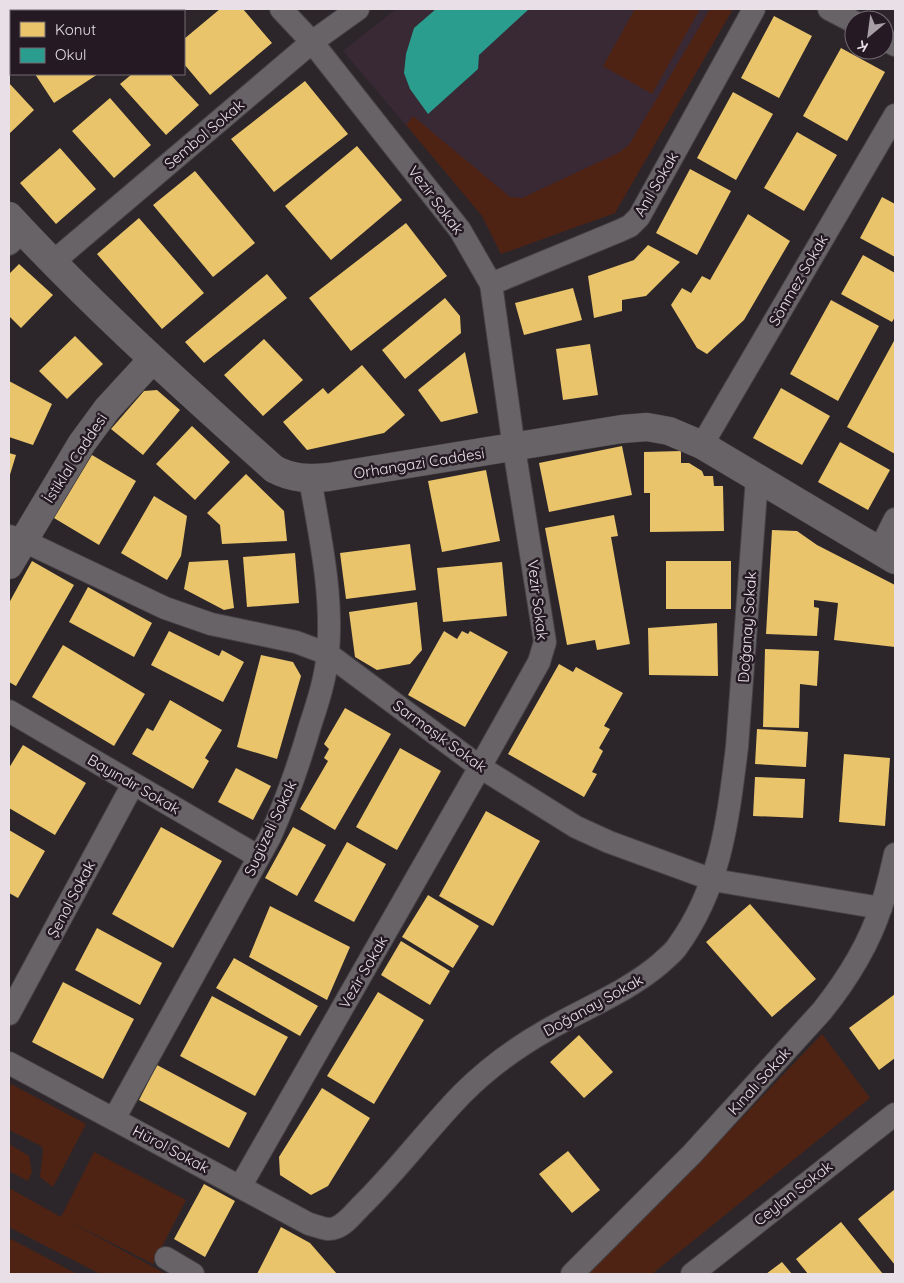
<svg xmlns="http://www.w3.org/2000/svg" width="904" height="1283" viewBox="0 0 904 1283" font-family="Quicksand,sans-serif">
	<style>
		.built { fill: #382935 }
		.green { fill: #4e2313 }
		.homes { fill: #e9c46a }
		.schools { fill: #2a9d8f }
		.lines { fill: none; stroke-linecap: round; stroke-linejoin: round }
		.street-casing { stroke: #474246; stroke-width: 24 }
		.secondary-casing { stroke: #474246; stroke-width: 29 }
		.street { stroke: #686366; stroke-width: 22 }
		.secondary { stroke: #686366; stroke-width: 28 }
		.labels { text-anchor: middle; dominant-baseline: central; stroke-width: 5; stroke-linejoin: round; paint-order: stroke }
		.street-label { font-size: 15px; fill: #e9e0e7; stroke: #251a23 }
	</style>
	<rect width="100%" height="100%" fill="#2c262b"/>
	<path class="built" d="M396,9H733L615,213L501,254L482,215L343,51Z"/>
	<path class="green" d="M635,9H700L652,94L603,66Z
		M710,9H733L615,213L501,254L482,216L406,125L413,116L510,197L522,198L618,153L629,145Z
		M822,1034L870,1098L652,1274H586L671,1192Z
		M9,1083L86,1124L53,1187L40,1177L43,1150L41,1146L9,1130Z
		M9,1144L29,1156L32,1172L28,1181L9,1171Z
		M94,1152L186,1200L153,1264L65,1219L166,1274H100L9,1227V1188L61,1217Z
		M9,1238L77,1274H9Z"/>
	<path class="homes" d="M115,9H181L177,11H116Z
		M220,9H243L272,43L210,95L184,64V39Z
		M774,16L812,36L779,98L741,78Z
		M841,48L885,72L847,141L803,116Z
		M35,74H98L54,103Z
		M132,74H170L199,105L166,135L120,84Z
		M305,81L348,134L274,192L231,139Z
		M9,83L34,110L9,134Z
		M733,92L773,114L736,180L697,158Z
		M110,98L151,145L114,178L72,131Z
		M797,132L837,155L804,211L764,188Z
		M357,146L402,200L331,260L285,206Z
		M60,148L96,189L56,224L20,183Z
		M690,169L731,191L697,255L656,233Z
		M195,171L255,243L213,277L153,205Z
		M882,197L895,204V257L860,238Z
		M748,214L790,241L744,320L707,354L697,348L671,305L682,288L691,293L702,276L710,280Z
		M139,218L204,293L162,329L97,254Z
		M406,223L447,276L351,351L309,298Z
		M648,245L680,262L646,296L622,300V311L594,318L588,276L634,260Z
		M863,255L895,273V317L892,322L841,294Z
		M19,264L53,295L21,328L9,316V274Z
		M267,274L287,298L204,363L185,342Z
		M573,288L582,320L524,335L515,303Z
		M445,298L460,316L461,333L405,379L382,350Z
		M831,300L879,326L838,401L790,374Z
		M75,336L103,364L67,399L39,371Z
		M264,339L303,380L263,416L224,375Z
		M895,339V454L847,427Z
		M590,344L598,395L563,400L556,349Z
		M465,352L478,413L441,422L418,390Z
		M362,365L405,415L384,433L307,450L283,422L323,388L328,394Z
		M9,381L52,404L33,445L9,437Z
		M781,388L830,416L802,465L753,438Z
		M157,390L180,410L143,455L111,429L144,391Z
		M192,426L230,462L195,500L156,464Z
		M840,442L890,470L868,510L818,482Z
		M622,446L632,495L549,512L539,463Z
		M681,451V463H689L702,471L704,476H713L714,486H723L724,531L650,532V493H644V452Z
		M9,453L16,455L9,478Z
		M92,455L136,481L99,545L54,518Z
		M486,470L500,541L442,552L428,481Z
		M246,474L284,511L287,541L222,544L220,525L207,513Z
		M154,496L187,516L181,556L167,580L121,553Z
		M614,515L618,536L611,537L630,644L597,650L595,640L567,645L545,528Z
		M772,530L797,531L817,545L895,585V647L834,640L838,603L814,600V607L819,608L817,636L766,634Z
		M410,544L416,590L346,599L340,553Z
		M295,553L299,603L247,607L243,557Z
		M228,560L234,608L224,610L184,589L189,562Z
		M32,561L74,585L16,686L9,682V603Z
		M666,561H731V609H666Z
		M502,562L507,616L443,622L437,568Z
		M88,587L152,623L134,657L69,622Z
		M417,602L422,650L410,664L377,670L355,657L349,612Z
		M717,623L718,676L649,675L648,628Z
		M169,631L219,656L222,650L244,662L223,702L151,665Z
		M444,631L457,639L462,631L468,634L470,631L508,652L465,727L408,695Z
		M63,645L145,694L114,746L32,697Z
		M765,649L819,651L817,686L800,684L799,728L763,727Z
		M261,655L293,662L301,676L277,759L237,747Z
		M559,664L573,672L576,667L623,693L604,726L610,729L599,748L603,751L592,772L597,774L584,797L508,754Z
		M170,700L222,730L205,758L209,761L193,789L132,754L147,728L153,731Z
		M345,708L391,734L335,830L300,809L328,761L324,758L329,749L324,744Z
		M757,729L808,732L806,767L755,764Z
		M23,745L86,783L55,835L9,808V768Z
		M400,748L441,771L397,850L356,827Z
		M844,754L890,758L885,826L839,822Z
		M236,768L271,786L253,820L218,802Z
		M755,777L805,779L803,818L753,816Z
		M486,811L540,841L493,926L439,896Z
		M161,827L222,861L173,948L112,914Z
		M293,827L326,845L297,896L265,878Z
		M9,830L45,851L18,898L9,893Z
		M347,842L386,864L354,922L314,901Z
		M428,895L479,926L453,968L402,937Z
		M750,904L816,979L772,1017L706,942Z
		M270,906L350,947L327,1000L249,957Z
		M97,928L162,963L140,1005L75,970Z
		M401,941L450,971L430,1005L381,975Z
		M234,958L318,1006L300,1036L216,988Z
		M63,982L134,1019L103,1079L32,1042Z
		M378,992L424,1020L374,1104L327,1076Z
		M895,994V1058L879,1070L849,1028Z
		M212,996L288,1037L255,1096L180,1056Z
		M579,1035L613,1072L584,1098L550,1062Z
		M157,1065L247,1113L229,1148L139,1100Z
		M322,1088L370,1118L328,1186L311,1195L280,1175L279,1157Z
		M568,1151L600,1190L572,1213L539,1174Z
		M204,1184L235,1201L205,1257L174,1239Z
		M895,1189V1265L858,1219Z
		M841,1222L883,1274H808L796,1259Z
		M281,1227L310,1243L337,1274H257Z
		M782,1262L792,1274H766Z"/>
	<path class="schools" d="M436,9H529L479,55L478,69L428,114L410,89L404,73L406,54L414,28Z"/>
	<g class="lines">
		<g class="street-casing">
			<path id="street" d="M829,9L854,22
				M884,39L895,45
				M9,244L23,231
				M53,262L312,42L358,9
				M491,284L619,231L630,226L639,217L754,9
				M702,445L895,115
				M9,536L24,541L165,608L211,624L296,642L328,654L480,767L576,827L609,842L713,880L881,908
				M879,551L895,519
				M9,711L259,857
				M9,1014L133,784
				M9,1063L309,1224C317,1226 327,1231 335,1228C345,1225 354,1213 361,1206C397,1171 427,1130 462,1094C487,1069 517,1047 547,1030C585,1008 627,992 661,963C666,958 673,953 677,947C721,887 728,819 737,747L757,478
				M114,1119L270,837C286,801 299,764 310,726C318,702 326,677 328,652C333,595 320,536 310,479
				M240,1187L480,767L539,662L545,642L514,448L491,284L460,230L312,42L281,9
				M166,1258L193,1274
				M572,1274L692,1154L822,1011C846,981 869,944 881,907C887,890 891,872 895,854
				M692,1274L895,1114"/>
		</g>
		<g class="secondary-casing">
			<path id="secondary" d="M43,11L47,9
				M9,36L11,34
				M9,216C92,306 183,387 274,469C293,479 308,479 329,477L622,429L647,427L669,431L702,445L895,560
				M9,565L82,443L107,409L152,360"/>
		</g>
		<use href="#street" class="street"/>
		<use href="#secondary" class="secondary"/>
	</g>
	<g class="labels">
		<g class="street-label">
			<text transform="translate(204 134) rotate(-40)">Sembol Sokak</text>
			<text transform="translate(656 184) rotate(-60)">Anıl Sokak</text>
			<text transform="translate(436 200) rotate(53)">Vezir Sokak</text>
			<text transform="translate(798 280) rotate(-60)">Sönmez Sokak</text>
			<text transform="translate(75 458) rotate(-57)">İstiklal Caddesi</text>
			<text transform="translate(419 463) rotate(-9)">Orhangazi Caddesi</text>
			<text transform="translate(538 600) rotate(83)">Vezir Sokak</text>
			<text transform="translate(747 627) rotate(-86)">Doğanay Sokak</text>
			<text transform="translate(440 736) rotate(36)">Sarmaşık Sokak</text>
			<text transform="translate(134 784) rotate(30)">Bayındır Sokak</text>
			<text transform="translate(270 828) rotate(-65)">Sugüzeli Sokak</text>
			<text transform="translate(71 899) rotate(-62)">Şenol Sokak</text>
			<text transform="translate(363 972) rotate(-60)">Vezir Sokak</text>
			<text transform="translate(593 1005) rotate(-29)">Doğanay Sokak</text>
			<text transform="translate(759 1081) rotate(-48)">Kınalı Sokak</text>
			<text transform="translate(171 1149) rotate(28)">Hürol Sokak</text>
			<text transform="translate(793 1193) rotate(-38)">Ceylan Sokak</text>
		</g>
	</g>
	<rect width="904" height="1283" fill="none" stroke="#e9e0e7" stroke-width="20"/>
	<rect x="10" y="10" width="175" height="65" fill="#251a23" stroke="#736971"/>
	<rect x="20" y="22" width="25" height="15" fill="#e9c46a" stroke="#736971"/>
	<text x="55" y="35" font-size="15" fill="#e9e0e7">Konut</text>
	<rect x="20" y="48" width="25" height="15" fill="#2a9d8f" stroke="#736971"/>
	<text x="55" y="60" font-size="15" fill="#e9e0e7">Okul</text>
	<g transform="translate(869 35) rotate(209)"><circle r="24" fill="#251a23" stroke="#736971"/>
	<path d="M0-4L9 19L0 12L-9 19Z" fill="#a79fa5"/>
	<text y="-8" font-size="14" font-weight="bold" text-anchor="middle" fill="#e9e0e7">K</text>
	</g>
</svg>
